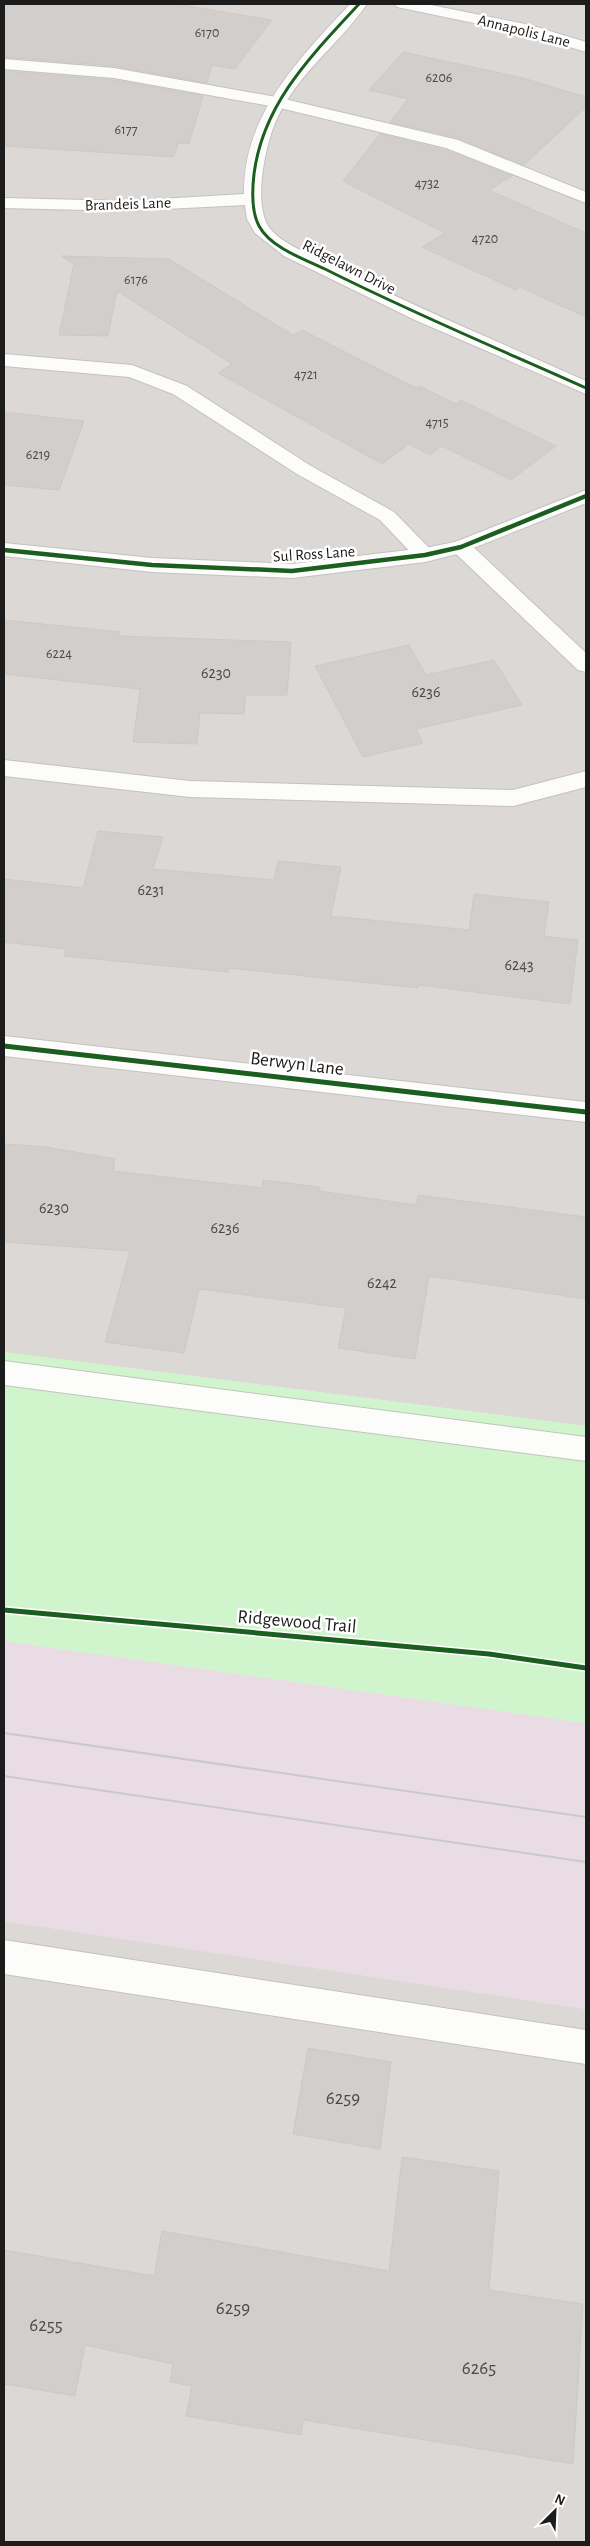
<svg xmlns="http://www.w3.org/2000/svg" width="590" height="2546" viewBox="0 0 590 2546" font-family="'Alegreya Sans',sans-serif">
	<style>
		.residential { fill: #dbd8d6 }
		.industrial { fill: #eadce5 }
		.park { fill: #d0f4cc }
		.building { fill: #d2cecb; stroke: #cfc9c5 }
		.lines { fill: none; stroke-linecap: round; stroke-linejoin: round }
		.lane-casing { stroke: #c4c2c0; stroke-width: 2 }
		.street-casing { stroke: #c4c2c0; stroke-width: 2 }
		.lane { fill: #fcfcfb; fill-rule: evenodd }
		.street { fill: #fcfcfb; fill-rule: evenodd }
		.tram { stroke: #c9c9c8; stroke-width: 2 }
		.cycleway-far2-casing { stroke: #fff; stroke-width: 5 }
		.cycleway-far1-casing { stroke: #fff; stroke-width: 7 }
		.cycleway-casing { stroke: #fff; stroke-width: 8 }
		.cycleway-far2 { stroke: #1b5e20; stroke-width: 3 }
		.cycleway-far1 { stroke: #1b5e20; stroke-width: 4.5 }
		.cycleway { stroke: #1b5e20; stroke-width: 5 }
		.labels { text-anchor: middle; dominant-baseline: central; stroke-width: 5; stroke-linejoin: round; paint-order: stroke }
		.far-number-label { font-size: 14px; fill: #4a4a49 }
		.far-street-label { font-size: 16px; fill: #1c1c1c; stroke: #fff }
		.number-label { font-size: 16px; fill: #4a4a49 }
		.street-label { font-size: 19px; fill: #1c1c1c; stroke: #fff }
		.near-number-label { font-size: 19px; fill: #4a4a49 }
	</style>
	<rect width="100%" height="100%" fill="#ece8e4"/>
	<path class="residential" d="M4,4H586V1426L4,1352Z
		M4,1921L586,2009V2542H4Z"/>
	<path class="industrial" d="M4,1641L586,1723V2009L4,1921Z"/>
	<path class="park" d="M4,1352L586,1426V1723L4,1641Z"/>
	<path class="building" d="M4,4H176L272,20L235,69L212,65L207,83L114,66L4,57Z
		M403,52L523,78L586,97V107L524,165L459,138L390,122L408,99L369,90Z
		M4,71L114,80L203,96L189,144L178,143L174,157L4,146Z
		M380,134L445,150L512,176L489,190L586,233V317L520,287L516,290L422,247L445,233L343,181Z
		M61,256L169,259L293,335L302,330L416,388L419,386L456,404L461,400L556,446L511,480L442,446L430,455L409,444L382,464L218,373L232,364L117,291L108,336L59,335L74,264Z
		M4,412L84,421L59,490L4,485Z
		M4,620L120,632L119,636L291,642L287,695H246L244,714L200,713L197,744L133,742L140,689L4,674Z
		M409,645L426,675L494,660L522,705L416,729L423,743L363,757L315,666Z
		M98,831L163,837L153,869L274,880L278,861L341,867L331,916L469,930L474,894L549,902L544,936L578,940L570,1004L419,985L418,988L229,968V972L64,956L66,949L4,942V879L83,888Z
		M4,1144L47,1147L115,1159L113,1171L262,1188L263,1180L320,1187L319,1191L416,1205L418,1195L586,1217V1299L429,1276L415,1359L338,1348L346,1308L199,1289L184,1353L105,1342L130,1251L4,1242Z
		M308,2048L391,2062L380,2149L293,2134Z
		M402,2157L499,2171L489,2290L583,2304L573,2464L303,2420L301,2435L186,2416L192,2386L170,2382L173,2364L85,2345L75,2396L4,2384V2250L154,2276L162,2231L389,2271Z"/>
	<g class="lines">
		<g class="lane-casing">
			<path id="lane" d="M4,59L114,68L276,97L458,140L586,192V203L446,148L276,107L114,78L4,69Z
				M4,354L132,365L187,386L311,466L394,512L436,555L432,560L425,562L418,560L380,520L297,474L173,394L129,377L4,366Z
				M461,541L468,542L586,653V672L578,670L454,552L450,547L454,542Z
				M4,760L190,781L513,790L586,771V787L513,806L190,797L4,776Z
				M4,1361L586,1437V1461L4,1385Z
				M4,1940L586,2030V2064L4,1974Z"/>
		</g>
		<g class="street-casing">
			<path id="street" d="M350,4H367C336,49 292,76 272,131C264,155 255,200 267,224C277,243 316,257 334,266C416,308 502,343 586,381V394L415,320L284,256L255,233L247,219L245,205L126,211L4,208V198L126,201L244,194C243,114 300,58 350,4Z
				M395,4H426L530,25L586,42V52L527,34L397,7Z
				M586,490V503L461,553L425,562L292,578L152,572L4,556V543L152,558L292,564L425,548L455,542Z
				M4,1036L586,1102V1122L4,1056Z"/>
		</g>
		<use href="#lane" class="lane"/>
		<use href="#street" class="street"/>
		<path class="tram" d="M4,1733L586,1817
			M4,1776L586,1862"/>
		<g class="cycleway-far2-casing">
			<path id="cycleway-far2" d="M359,4C312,55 263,103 254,174C252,191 251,211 259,226C271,248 304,259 325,269C410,312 499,349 586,388"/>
		</g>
		<g class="cycleway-far1-casing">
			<path id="cycleway-far1" d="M4,550L152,565L292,571L425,555L461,547L586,496"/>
		</g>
		<g class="cycleway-casing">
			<path id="cycleway" d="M4,1046L586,1112
				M4,1610L489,1654L586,1668"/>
		</g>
		<use href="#cycleway-far2" class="cycleway-far2"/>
		<use href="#cycleway-far1" class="cycleway-far1"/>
		<use href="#cycleway" class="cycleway"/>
	</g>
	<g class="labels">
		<g class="far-number-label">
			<text x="207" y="33">6170</text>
			<text x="439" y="78">6206</text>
			<text x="126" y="130">6177</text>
			<text x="427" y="184">4732</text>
			<text x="485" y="239">4720</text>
			<text x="136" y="280">6176</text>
			<text x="306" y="375">4721</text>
			<text x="437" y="423">4715</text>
			<text x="38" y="455">6219</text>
			<text x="59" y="654">6224</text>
		</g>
		<g class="far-street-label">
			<text transform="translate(524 31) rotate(14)">Annapolis Lane</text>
			<text transform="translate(128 204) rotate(-2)">Brandeis Lane</text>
			<text transform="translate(349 267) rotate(27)">Ridgelawn Drive</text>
			<text transform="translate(314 554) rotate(-4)">Sul Ross Lane</text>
		</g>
		<g class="number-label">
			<text x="216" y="673">6230</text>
			<text x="426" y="692">6236</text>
			<text x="151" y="890">6231</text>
			<text x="519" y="965">6243</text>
			<text x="54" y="1208">6230</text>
			<text x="225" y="1228">6236</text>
			<text x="382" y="1283">6242</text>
		</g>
		<g class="street-label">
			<text transform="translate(297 1064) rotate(7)">Berwyn Lane</text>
			<text transform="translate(297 1622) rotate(5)">Ridgewood Trail</text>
		</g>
		<g class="near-number-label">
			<text x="343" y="2098">6259</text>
			<text x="233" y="2308">6259</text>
			<text x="46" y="2325">6255</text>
			<text x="479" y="2368">6265</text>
		</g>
	</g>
	<rect width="590" height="2546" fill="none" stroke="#1c1c1c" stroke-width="10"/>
	<g transform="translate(555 2511) rotate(24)" stroke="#ffffff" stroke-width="4" paint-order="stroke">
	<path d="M0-4L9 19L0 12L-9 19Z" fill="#1c1c1c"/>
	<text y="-8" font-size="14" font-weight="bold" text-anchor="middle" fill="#1c1c1c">N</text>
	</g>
</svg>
